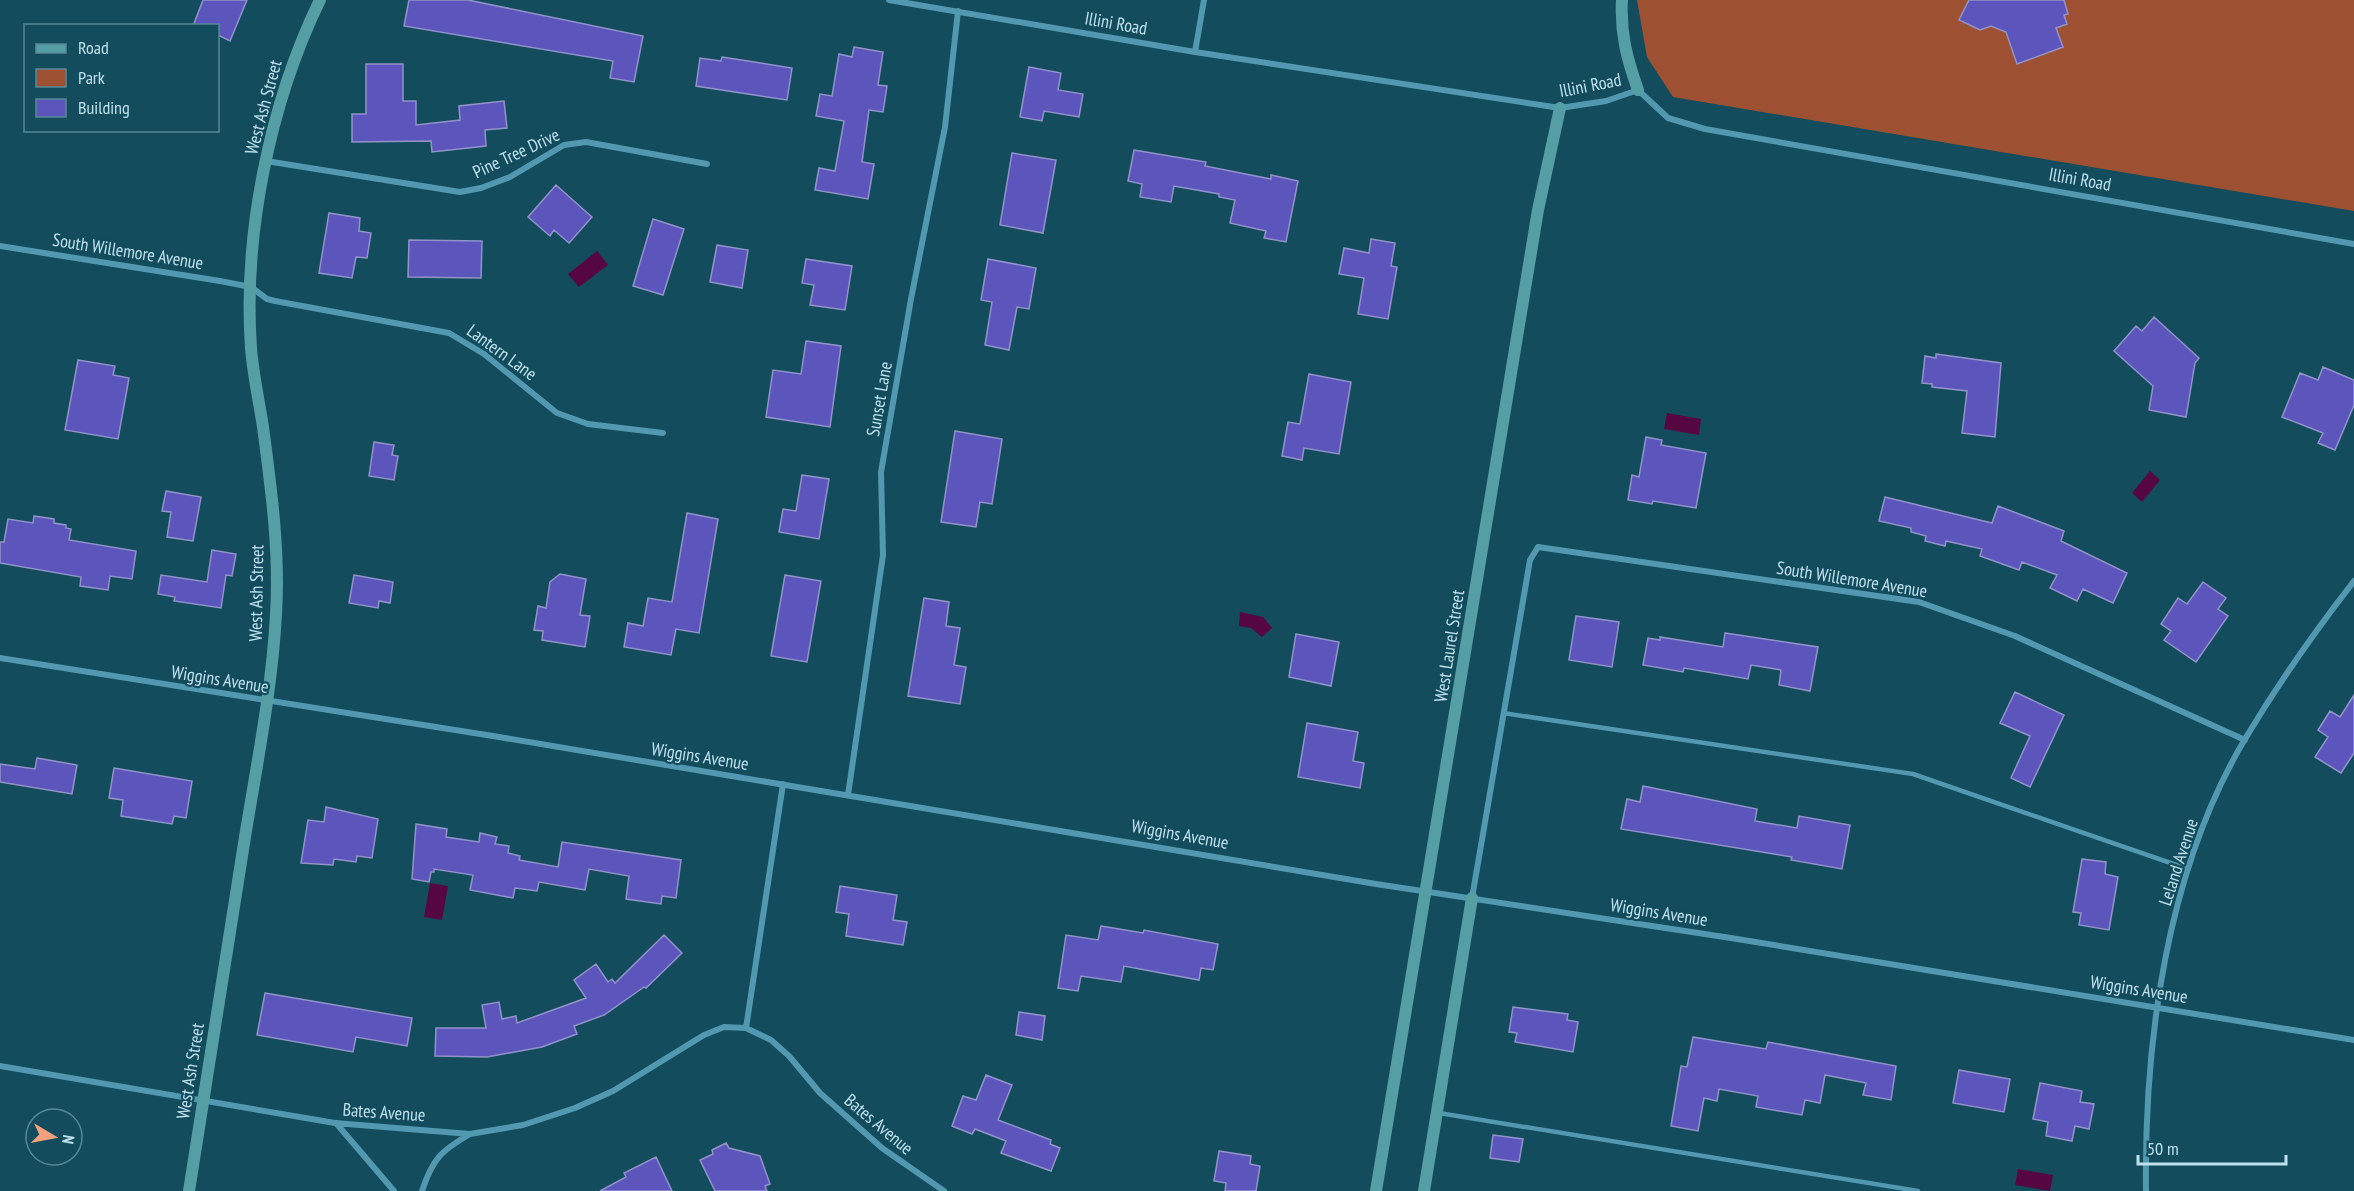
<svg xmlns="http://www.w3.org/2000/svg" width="2354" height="1191" viewBox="0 0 2354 1191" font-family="'PT Sans Narrow',sans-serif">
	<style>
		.green { fill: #9e5132 }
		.water { fill: #560741 }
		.building { fill: #5c56bc; stroke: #9193c9; stroke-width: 1.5 }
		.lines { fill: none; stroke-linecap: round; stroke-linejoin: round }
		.lane { stroke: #5198b0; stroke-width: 4.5 }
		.street { stroke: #5198b0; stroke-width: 6 }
		.secondary { stroke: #549ea4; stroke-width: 12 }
		.labels { text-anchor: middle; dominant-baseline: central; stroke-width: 4.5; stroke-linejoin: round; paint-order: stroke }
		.street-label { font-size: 18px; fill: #bfe1ed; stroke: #124c5d }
	</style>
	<rect width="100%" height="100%" fill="#124c5d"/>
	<path class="green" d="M1637,0H2354V211L1673,97L1647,57Z"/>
	<path class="water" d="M597,251L608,265L579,287L568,274Z
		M1667,413L1701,419L1699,435L1664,429Z
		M2150,471L2160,480L2142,502L2132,493Z
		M1240,612L1263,617L1272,628L1262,637L1251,628L1239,626Z
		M430,883L448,886L442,920L424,917Z
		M2018,1169L2053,1175L2050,1191L2015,1185Z"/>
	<path class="building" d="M203,0H247L230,41L218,35V26H193Z
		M409,0H468L643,36L634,82L610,78L613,61L404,26Z
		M1969,0H2064L2068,14L2064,15L2067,24L2056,28L2063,47L2017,64L2006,32L1991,26L1980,30L1959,20Z
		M854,47L883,52L878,85L887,86L883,112L869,110L862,162L874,164L868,199L815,190L819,168L835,171L844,121L816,116L820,94L832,96L839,54L852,57Z
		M722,57L792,68L787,100L696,86L700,58L721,61Z
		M366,64H403V101H416V125L460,120L459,106L504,101L507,128L485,130L486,146L432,152L431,141L352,142V114H366Z
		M1029,67L1061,73L1058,90L1083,94L1079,117L1044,111L1042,121L1020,117Z
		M1134,150L1206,162L1205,166L1271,179V175L1298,181L1286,242L1264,238L1266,231L1230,223L1235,200L1219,197V194L1174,186L1171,202L1140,197L1142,184L1128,181Z
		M1012,153L1056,160L1043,233L1000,225Z
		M556,185L592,217L569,243L554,230L550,236L528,217Z
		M329,213L360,218L359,231L371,233L367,258L356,257L352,278L319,273Z
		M653,219L684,229L663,295L633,286Z
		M1371,239L1395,243L1391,266L1397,267L1388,319L1358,314L1364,278L1339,274L1344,248L1369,253Z
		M409,240L482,241L481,278L408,277Z
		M717,245L748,250L742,288L710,282Z
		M806,259L852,266L845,310L810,305L814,285L802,283Z
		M988,259L1036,268L1029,309L1017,307L1009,350L985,345L992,302L981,300Z
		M2154,317L2199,358L2195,363L2186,417L2149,410L2153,386L2114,351L2136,326L2142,331Z
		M806,341L841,346L830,427L766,417L773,370L801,374Z
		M1936,354L2001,363L1995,437L1962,433L1967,391L1932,387V384L1922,383L1925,356L1936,358Z
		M78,360L115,366L113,375L129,378L118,439L65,430Z
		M2323,367L2354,380V405L2335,450L2318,443L2323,433L2282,417L2300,373L2318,380Z
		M1309,374L1351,382L1339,454L1304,448L1302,460L1282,456L1288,422L1300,424Z
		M955,431L1002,439L992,504L980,502L976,527L941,522Z
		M1646,437L1662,440L1661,445L1706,453L1696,508L1653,501L1652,504L1628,500L1632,475L1639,477Z
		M374,442L394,445L392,455L398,456L394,480L369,476Z
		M802,475L829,479L819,539L779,532L783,509L796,511Z
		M166,491L201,497L193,541L167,537L171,512L162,511Z
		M1885,497L1992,523L1998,506L2064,531L2061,541L2127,573L2113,603L2083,589L2077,601L2050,588L2057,575L2022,562L2019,570L1980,556L1982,549L1946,541L1945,546L1925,541L1926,536L1911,532V528L1879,521Z
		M687,513L718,519L699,633L676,629L671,655L624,647L628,623L643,626L648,598L672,602Z
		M34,516L54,519V523L66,525V528L71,529L69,540L136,551L132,579L110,576L108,590L80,586L81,577L0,563V542H4L8,519L33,523Z
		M212,550L236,554L232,576L226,575L221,608L174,601L175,597L158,594L161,575L207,582Z
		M560,574L586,579L580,615L590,616L585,647L542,640L543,631L534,630L538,606L546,608L550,582Z
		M354,575L393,582L390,603L379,601L378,608L349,603Z
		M785,575L821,581L807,662L771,656Z
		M2203,582L2226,598L2218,609L2228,616L2196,662L2164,640L2171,631L2161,624L2178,598L2187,604Z
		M924,598L949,602L946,626L960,628L954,665L966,667L960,704L908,696Z
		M1576,616L1619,622L1612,667L1569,660Z
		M1725,633L1818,647L1810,691L1779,685L1781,670L1751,665L1748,679L1684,668L1683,672L1643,665L1648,638L1660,640V637L1723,647Z
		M1296,634L1339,642L1331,686L1289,677Z
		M2015,692L2064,715L2030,787L2011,778L2030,736L2000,723Z
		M2354,695V753L2341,773L2315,757L2328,737L2318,730L2330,711L2340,717Z
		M1307,723L1358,732L1353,761L1364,763L1360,788L1298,777Z
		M37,758L77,765L72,794L0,782V764L35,769Z
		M114,768L192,781L186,818L174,816L172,824L121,816L123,800L109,798Z
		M1643,786L1757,809L1755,821L1797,828L1799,816L1850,825L1842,869L1791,860L1792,857L1621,829L1627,799L1640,802Z
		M326,807L378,819L372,858L357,856L356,862L334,859L333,865L301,863L308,820L324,822Z
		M416,824L447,829L446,837L479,842L480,833L497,837L495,844L509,846L508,853L520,856L519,860L558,867L562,842L681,860L676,898L662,896L661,904L626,899L629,876L589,869L585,890L539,882L537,891L515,888L513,898L470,890L473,875L434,869V872H431L429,882L412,879Z
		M2082,859L2106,862L2105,874L2118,877L2109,930L2079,925L2081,913L2073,912Z
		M840,886L897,895L893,920L907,922L903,945L846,936L849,914L836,912Z
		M1101,926L1143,933L1144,930L1218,944L1213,970L1201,968L1199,980L1124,966L1121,982L1081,976L1078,991L1058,988L1066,935L1098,940Z
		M664,935L682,953L646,988L644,987L604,1015L574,1026L577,1034L542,1047L487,1057L435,1056L436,1028H486L482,1005L499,1002L502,1019L516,1016L517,1023L586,998L574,980L596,964L608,982L612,979L615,983Z
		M265,993L412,1018L407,1046L356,1037L353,1052L257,1035Z
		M1513,1007L1568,1014L1567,1020L1578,1022L1573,1052L1515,1042L1517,1033L1509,1032Z
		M1019,1012L1045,1016L1042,1040L1016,1035Z
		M1693,1037L1766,1049L1768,1042L1896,1066L1891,1100L1863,1095L1866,1083L1825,1075L1820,1103L1805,1100L1802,1115L1756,1107L1758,1096L1719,1089L1717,1101L1704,1098L1698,1131L1671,1126L1681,1066L1687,1067Z
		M1959,1070L2010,1079L2004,1112L1953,1103Z
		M986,1075L1012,1085L998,1120L1051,1140L1050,1144L1060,1148L1051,1171L1001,1153L1006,1141L975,1129L972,1134L952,1126L963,1096L976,1100Z
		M2040,1083L2082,1091L2080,1102L2094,1104L2089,1129L2075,1126L2072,1141L2046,1136L2048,1122L2033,1119Z
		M1493,1135L1523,1139L1519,1162L1490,1158Z
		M726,1143L729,1148L760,1156L770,1184L765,1186L767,1191H715L700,1160L713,1154L712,1150Z
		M1219,1151L1251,1156L1250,1164L1260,1166L1256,1191H1225L1226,1183L1214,1181Z
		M656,1157L672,1191H600L626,1177L624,1173Z"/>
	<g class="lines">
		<path class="lane" d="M1503,713L1913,774L2188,869
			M1439,1113L1918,1191"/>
		<path class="street" d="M889,0L1195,52L1560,108L1606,101L1638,90L1668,118L1705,129L2354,244
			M1195,52L1204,0
			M266,161L460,192L481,188L510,177L564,145L586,142L707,164
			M0,246L220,281L251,287L267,299L275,301L449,333L484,354L557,413L588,424L663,433
			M0,658L493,736L1376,884L1731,938L2354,1040
			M848,795L883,555L881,472L911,299L945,127L958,11
			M1472,898L1530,560L1538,547L1919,602L2015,636L2245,740
			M746,1028L783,784
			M0,1066L335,1123L470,1134L523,1125L575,1108L613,1091L704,1035L724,1027L746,1028L771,1040L789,1056L820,1093L882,1148L944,1191
			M336,1123L394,1191
			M422,1191C433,1158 441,1151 470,1134
			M2146,1191C2144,1040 2167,870 2245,739C2278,684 2315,631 2354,581"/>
		<path class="secondary" d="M1622,0C1620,33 1627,59 1638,90
			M189,1191C208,1073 226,955 245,837C257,763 272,689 276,614C280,552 271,488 263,427C259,401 253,374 251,348C243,234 270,103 320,0
			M1376,1191L1538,210L1560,108
			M1424,1191L1472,898"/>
	</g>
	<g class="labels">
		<g class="street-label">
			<text transform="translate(1116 23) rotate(10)">Illini Road</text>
			<text transform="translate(1590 85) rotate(-11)">Illini Road</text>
			<text transform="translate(263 107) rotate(-75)">West Ash Street</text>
			<text transform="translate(516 153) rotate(-25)">Pine Tree Drive</text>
			<text transform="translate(2080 179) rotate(10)">Illini Road</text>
			<text transform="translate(128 251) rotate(9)">South Willemore Avenue</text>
			<text transform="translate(502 352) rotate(36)">Lantern Lane</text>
			<text transform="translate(879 399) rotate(-80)">Sunset Lane</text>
			<text transform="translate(1852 579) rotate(9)">South Willemore Avenue</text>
			<text transform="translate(256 593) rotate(-89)">West Ash Street</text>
			<text transform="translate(1449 646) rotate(-81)">West Laurel Street</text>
			<text transform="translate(220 679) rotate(9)">Wiggins Avenue</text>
			<text transform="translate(700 756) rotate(9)">Wiggins Avenue</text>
			<text transform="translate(1180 834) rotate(10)">Wiggins Avenue</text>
			<text transform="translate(2178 862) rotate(-72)">Leland Avenue</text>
			<text transform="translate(1659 912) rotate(9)">Wiggins Avenue</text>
			<text transform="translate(2139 989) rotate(9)">Wiggins Avenue</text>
			<text transform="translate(190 1071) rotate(-81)">West Ash Street</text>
			<text transform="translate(384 1112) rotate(4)">Bates Avenue</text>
			<text transform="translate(879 1124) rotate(40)">Bates Avenue</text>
		</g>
	</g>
	<rect x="24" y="24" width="195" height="108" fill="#124c5d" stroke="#578897" stroke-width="1.5"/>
	<rect x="36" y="44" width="30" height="9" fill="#549ea4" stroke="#578897" stroke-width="1.5"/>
	<text x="78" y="54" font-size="18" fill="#bfe1ed">Road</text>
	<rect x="36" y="69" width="30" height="18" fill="#9e5132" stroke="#578897" stroke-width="1.5"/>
	<text x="78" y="84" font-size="18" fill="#bfe1ed">Park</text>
	<rect x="36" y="99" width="30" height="18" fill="#5c56bc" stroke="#578897" stroke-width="1.5"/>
	<text x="78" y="114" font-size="18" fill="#bfe1ed">Building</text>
	<g transform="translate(54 1137) rotate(100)"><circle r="28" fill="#124c5d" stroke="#578897" stroke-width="1.5"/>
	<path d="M0-4.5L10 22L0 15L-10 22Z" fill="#f2a080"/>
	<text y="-9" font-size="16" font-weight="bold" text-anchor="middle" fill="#bfe1ed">N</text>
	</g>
	<path d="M2138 1155v9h148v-9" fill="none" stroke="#bfe1ed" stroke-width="3"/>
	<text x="2147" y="1155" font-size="18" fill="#bfe1ed" stroke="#124c5d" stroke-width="4.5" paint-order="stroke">50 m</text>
</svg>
